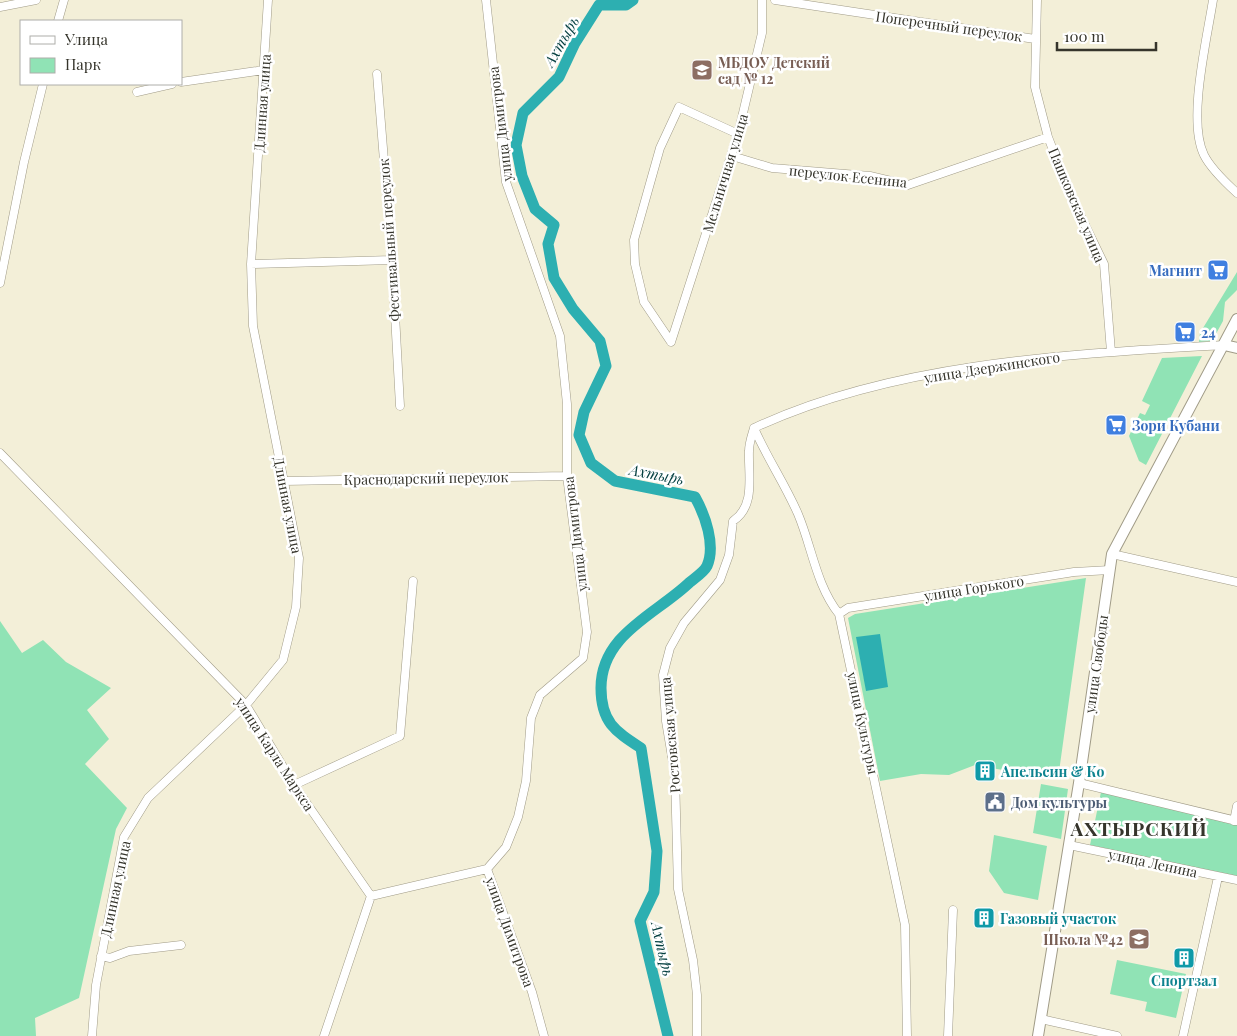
<svg xmlns="http://www.w3.org/2000/svg" width="1237" height="1036" viewBox="0 0 1237 1036" font-family="'Playfair Display',serif">
	<style>
		.green { fill: #90e3b5 }
		.water { fill: #2dafb1 }
		.lines { fill: none; stroke-linecap: round; stroke-linejoin: round }
		.river { stroke: #2dafb1; stroke-width: 11 }
		.minor-casing { stroke: #a09b87; stroke-width: 9 }
		.tertiary-casing { stroke: #a09b87; stroke-width: 12 }
		.minor { stroke: #fff; stroke-width: 8 }
		.tertiary { stroke: #fff; stroke-width: 10 }
		.labels { text-anchor: middle; dominant-baseline: central; stroke-width: 5; stroke-linejoin: round; paint-order: stroke }
		.street-label { font-size: 14px; fill: #35342b; stroke: #fff }
		.education-label { font-size: 14px; font-weight: bold; fill: #785e54; stroke: #fff; text-anchor: start }
		.shop-label { font-size: 14px; font-weight: bold; fill: #366cbe; stroke: #fff; text-anchor: start }
		.culture-label { font-size: 14px; font-weight: bold; fill: #0d838f; stroke: #fff; text-anchor: start }
		.service-label { font-size: 14px; font-weight: bold; fill: #4e5e75; stroke: #fff; text-anchor: start }
		.water-label { font-size: 15px; font-style: italic; fill: #043f40; stroke: #fff }
		.district-label { font-size: 19px; font-weight: bold; letter-spacing: 1px; fill: #35342b; stroke: #fff }
	</style>
	<rect width="100%" height="100%" fill="#f3efd8"/>
	<path class="green" d="M1237,272V290L1225,302L1223,321L1212,341L1199,342L1200,333Z
		M1202,356L1146,465L1139,461L1129,436L1140,413L1145,415L1150,405L1142,401L1162,358Z
		M1086,578L1058,779L991,768L988,760L949,775L921,774L880,781L848,618L855,614Z
		M0,621L22,653L43,640L66,662L111,688L87,710L109,739L85,764L127,808L116,829L79,998L35,1018L36,1036H0Z
		M1041,784L1068,789L1061,839L1033,833Z
		M1101,792L1237,823V876L1090,845Z
		M994,835L1047,846L1038,900L1004,893L989,871Z
		M1117,960L1186,974L1176,1018L1145,1011L1147,1002L1110,994Z"/>
	<path class="water" d="M880,634L888,687L866,691L856,637Z"/>
	<g class="lines">
		<path class="river" d="M633,0L626,5H599L575,43L559,77L523,113L516,145L522,176L535,209L554,225L548,244L554,278L573,309L600,341L606,366L584,412L579,435L591,463L615,481L695,497C705,515 716,545 707,566C704,572 695,578 690,582C657,614 601,634 601,688C601,722 615,731 641,748L657,851L654,892L640,921L668,1036"/>
		<g class="minor-casing">
			<path id="minor" d="M486,0L506,182L560,336L567,404V476L587,632L583,658L540,695L531,718L526,781L518,817L506,847L487,869L532,992L544,1036
				M775,0L1035,39
				M1037,0L1035,87L1048,137L1070,194L1104,264L1111,352
				M1213,0C1207,39 1187,121 1204,155C1211,169 1226,183 1237,193
				M0,7L36,0
				M58,21L64,0
				M377,74L392,260L400,406
				M181,82L264,70
				M137,92L172,84
				M732,156L772,168L870,176L908,185L1048,137
				M251,264L392,260
				M0,283L24,162L43,84
				M671,342L738,134L762,33V0
				M671,342L644,302L635,264L634,240L660,148L679,107L738,134
				M754,428C767,458 785,484 798,514C812,547 816,585 839,614L905,925L907,1036
				M754,428C895,362 1071,354 1224,345
				M0,453L246,705L294,785L371,896L324,1036
				M284,481L567,476
				M1112,554L1237,582
				M839,614L848,608L1074,572L1110,570
				M1079,783L1237,821
				M294,785L400,736L413,581
				M1234,821L1237,806
				M1069,845L1237,880
				M371,896L487,869
				M101,956L110,958L129,951L181,945
				M1041,1019L1117,1036
				M92,1036L96,985L124,837L148,798L246,705L283,660L296,607L299,558L253,326L251,264L268,0
				M697,1036V995L693,960L678,889L675,775L666,721L663,675L670,648L684,623L720,580L729,555L733,521C756,506 748,475 749,451C749,443 752,435 754,428
				M948,1036L953,910
				M1183,1036L1218,877"/>
		</g>
		<g class="tertiary-casing">
			<path id="tertiary" d="M1224,345L1237,348
				M1038,1036L1079,783L1112,554L1237,319"/>
		</g>
		<use href="#minor" class="minor"/>
		<use href="#tertiary" class="tertiary"/>
	</g>
	<defs>
		<g id="school-square" transform="scale(1.125)"><rect x="-9" y="-9" width="18" height="18" rx="4" fill="#8d6e63" stroke="#fff"/><path d="M0-5L7-2L0 1L-7-2ZM-4 1L0 2.5L4 1V4Q0 6-4 4Z" fill="#fff"/></g>
		<g id="supermarket-square" transform="scale(1.125)"><rect x="-9" y="-9" width="18" height="18" rx="4" fill="#3f7fe0" stroke="#fff"/><path d="M-6-5.5h2.5l.6 2H6L4.5 2H-2.5L-4.4-4H-6ZM-1.5 3.2a1.3 1.3 0 1 0 .1 0ZM3 3.2a1.3 1.3 0 1 0 .1 0Z" fill="#fff"/></g>
		<g id="building-square" transform="scale(1.125)"><rect x="-9" y="-9" width="18" height="18" rx="4" fill="#0f9aa8" stroke="#fff"/><path d="M-4-6H4V6H1V3H-1V6H-4ZM-2.5-4.3h1.7v1.8h-1.7ZM.8-4.3h1.7v1.8H.8ZM-2.5-1h1.7V.8h-1.7ZM.8-1h1.7V.8H.8Z" fill="#fff"/></g>
		<g id="civic-square" transform="scale(1.125)"><rect x="-9" y="-9" width="18" height="18" rx="4" fill="#5c6f8a" stroke="#fff"/><path d="M-.6-6.5H3V-4.5H.6V-3L4-1V1h2V6H-6V1h2V-1L-.6-3ZM-1.2 2.5V6h2.4V2.5Z" fill="#fff"/></g>
	</defs>
	<g fill-rule="evenodd">
		<use href="#school-square" x="702" y="70"/>
		<use href="#supermarket-square" x="1218" y="270"/>
		<use href="#supermarket-square" x="1185" y="332"/>
		<use href="#supermarket-square" x="1116" y="425"/>
		<use href="#building-square" x="985" y="771"/>
		<use href="#civic-square" x="995" y="802"/>
		<use href="#building-square" x="984" y="918"/>
		<use href="#school-square" x="1139" y="939"/>
		<use href="#building-square" x="1184" y="958"/>
	</g>
	<g class="labels">
		<g class="street-label">
			<text transform="translate(949 26) rotate(8)">Поперечный переулок</text>
			<text transform="translate(262 103) rotate(-86)">Длинная улица</text>
			<text transform="translate(500 124) rotate(-97)">улица Димитрова</text>
			<text transform="translate(725 173) rotate(-73)">Мельничная улица</text>
			<text transform="translate(848 176) rotate(6)">переулок Есенина</text>
			<text transform="translate(1077 205) rotate(67)">Пашковская улица</text>
			<text transform="translate(389 240) rotate(-94)">Фестивальный переулок</text>
			<text transform="translate(992 367) rotate(-9)">улица Дзержинского</text>
			<text transform="translate(426 478) rotate(-1)">Краснодарский переулок</text>
			<text transform="translate(288 505) rotate(79)">Длинная улица</text>
			<text transform="translate(575 534) rotate(-97)">улица Димитрова</text>
			<text transform="translate(974 588) rotate(-9)">улица Горького</text>
			<text transform="translate(1096 664) rotate(-82)">улица Свободы</text>
			<text transform="translate(863 723) rotate(78)">улица Культуры</text>
			<text transform="translate(670 735) rotate(-95)">Ростовская улица</text>
			<text transform="translate(275 754) rotate(57)">улица Карла Маркса</text>
			<text transform="translate(1153 863) rotate(12)">улица Ленина</text>
			<text transform="translate(115 889) rotate(-78)">Длинная улица</text>
			<text transform="translate(510 932) rotate(70)">улица Димитрова</text>
		</g>
		<g class="education-label">
			<text x="718" y="62">МБДОУ Детский<tspan x="718" dy="16">сад № 12</tspan></text>
			<text x="1123" y="939" text-anchor="end">Школа №42</text>
		</g>
		<g class="shop-label">
			<text x="1202" y="270" text-anchor="end">Магнит</text>
			<text x="1201" y="332">24</text>
			<text x="1132" y="425">Зори Кубани</text>
		</g>
		<g class="culture-label">
			<text x="1001" y="771">Апельсин &amp; Ко</text>
			<text x="1000" y="918">Газовый участок</text>
			<text x="1184" y="980" text-anchor="middle">Спортзал</text>
		</g>
		<g class="service-label">
			<text x="1011" y="802">Дом культуры</text>
		</g>
		<g class="water-label">
			<text transform="translate(561 41) rotate(-60)">Ахтырь</text>
			<text transform="translate(657 474) rotate(11)">Ахтырь</text>
			<text transform="translate(663 949) rotate(77)">Ахтырь</text>
		</g>
		<g class="district-label">
			<text x="1139" y="828">АХТЫРСКИЙ</text>
		</g>
	</g>
	<rect x="20" y="20" width="162" height="65" fill="#ffffff" stroke="#aeaeaa"/>
	<rect x="30" y="36" width="25" height="8" fill="#ffffff" stroke="#aeaeaa"/>
	<text x="65" y="45" font-size="15" fill="#35342b">Улица</text>
	<rect x="30" y="58" width="25" height="15" fill="#90e3b5" stroke="#aeaeaa"/>
	<text x="65" y="70" font-size="15" fill="#35342b">Парк</text>
	<path d="M1057 42v8h99v-8" fill="none" stroke="#35342b" stroke-width="2.5"/>
	<text x="1064" y="42" font-size="15" fill="#35342b" stroke="#ffffff" stroke-width="4" paint-order="stroke">100 m</text>
</svg>
